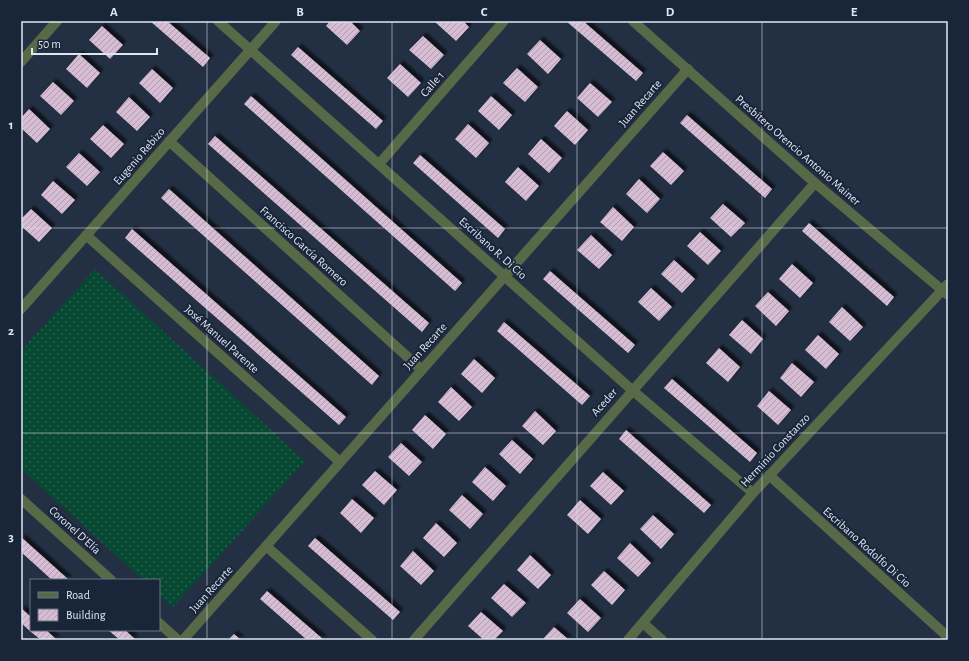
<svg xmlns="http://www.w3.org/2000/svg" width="969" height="661" viewBox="0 0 969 661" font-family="'Alegreya Sans',sans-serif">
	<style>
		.grass { fill: url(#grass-dots) }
		.building { fill: url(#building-hatch); filter: url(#shadow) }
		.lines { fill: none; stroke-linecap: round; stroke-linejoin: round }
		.street { stroke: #566a48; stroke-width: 10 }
		.grid { fill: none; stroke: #dee6f3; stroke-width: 1; stroke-opacity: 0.55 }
		.labels { text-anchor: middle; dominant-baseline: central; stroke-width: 4; stroke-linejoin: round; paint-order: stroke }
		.street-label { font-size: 12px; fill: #dee6f3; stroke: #192539 }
		.neatline { fill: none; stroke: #dee6f3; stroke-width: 1.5 }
		.grid-label { font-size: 13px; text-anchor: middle; font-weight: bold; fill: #dee6f3 }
	</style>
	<defs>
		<pattern id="grass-dots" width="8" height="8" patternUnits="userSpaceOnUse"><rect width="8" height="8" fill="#074832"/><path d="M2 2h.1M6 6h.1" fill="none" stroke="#2b6250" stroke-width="1.8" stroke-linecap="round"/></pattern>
		<pattern id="building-hatch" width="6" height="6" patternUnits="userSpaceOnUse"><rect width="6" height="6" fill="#d6bdd4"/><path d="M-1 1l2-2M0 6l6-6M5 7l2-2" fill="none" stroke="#b19fb1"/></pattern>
		<filter id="shadow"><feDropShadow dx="3.5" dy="-3.5" stdDeviation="1" flood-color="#0009"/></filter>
	</defs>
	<rect width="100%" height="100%" fill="#232f43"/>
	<path class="grass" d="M95,269L305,461L173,607L159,595V580H143L21,469V351Z"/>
	<path class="building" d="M150,21H167L210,58L203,67Z
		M330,21H350L360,31L347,45L326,26Z
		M436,21H463L469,27L456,41L435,22Z
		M566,21H583L643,73L636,81Z
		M102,26L123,45L110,59L89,40Z
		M423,36L444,55L431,69L409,50Z
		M540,40L561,59L548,74L527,54Z
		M298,47L383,121L376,129L291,55Z
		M79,54L100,73L87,88L66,69Z
		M400,64L421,83L408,97L387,78Z
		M517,68L538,87L525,102L503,83Z
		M152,69L173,88L160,103L139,83Z
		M53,82L74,101L61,115L40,96Z
		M590,83L612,102L598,117L577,98Z
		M251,96L462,283L455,291L244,104Z
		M491,96L512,115L499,130L478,111Z
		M129,97L150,117L137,131L116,112Z
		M29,109L50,129L37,143L21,128V118Z
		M567,111L588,130L575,145L554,126Z
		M687,115L772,189L765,198L680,123Z
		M468,124L489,143L476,158L455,139Z
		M103,125L124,144L111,158L90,139Z
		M215,136L429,323L422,332L208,144Z
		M541,139L562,158L549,173L528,154Z
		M663,152L684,171L671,185L650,166Z
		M79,153L100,172L87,186L66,167Z
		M420,155L505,229L498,238L413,163Z
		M518,167L539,186L526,201L505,182Z
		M639,179L660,199L647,213L626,194Z
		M53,181L75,200L62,214L41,195Z
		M169,189L379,376L372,385L161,198Z
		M723,204L745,223L731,237L710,218Z
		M613,207L634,227L622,241L600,222Z
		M31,209L52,228L39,242L21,226V219Z
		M809,223L894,297L887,306L802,231Z
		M132,229L346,417L339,425L125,238Z
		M700,232L721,251L708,265L687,246Z
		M591,235L612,255L599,269L577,250Z
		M674,260L695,279L682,293L661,274Z
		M792,264L813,283L800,298L779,279Z
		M550,271L635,345L628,353L543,279Z
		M651,288L672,307L659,321L638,302Z
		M768,292L789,311L776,326L755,306Z
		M842,307L863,327L850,341L829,322Z
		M742,320L763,339L751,354L729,335Z
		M504,322L590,396L582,405L497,331Z
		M818,335L839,354L826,369L805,350Z
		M719,348L740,367L728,382L706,363Z
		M474,359L495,378L482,393L461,374Z
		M792,363L814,382L801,397L780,378Z
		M672,379L757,453L750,462L664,388Z
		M451,387L472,407L459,421L438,402Z
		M769,391L791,410L778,425L757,406Z
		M535,411L556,431L543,445L522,426Z
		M425,415L446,434L433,449L412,430Z
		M626,430L711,505L704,513L619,439Z
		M512,440L533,459L520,474L499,454Z
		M401,443L422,462L409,476L388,457Z
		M485,467L506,486L493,501L472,482Z
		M375,471L397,490L384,505L362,485Z
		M603,472L624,491L611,505L590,486Z
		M462,495L483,514L470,529L449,510Z
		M352,499L374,518L361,533L340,513Z
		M580,500L601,519L588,534L567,515Z
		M653,515L674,534L661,549L640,529Z
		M436,523L457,543L444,557L423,538Z
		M21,537L69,580H52L21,552Z
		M315,538L400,612L393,620L308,546Z
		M630,543L651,563L638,577L617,558Z
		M413,551L434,571L421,585L400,566Z
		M530,555L551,575L538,589L517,570Z
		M604,571L625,590L612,605L591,585Z
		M504,584L526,603L512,617L491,598Z
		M267,591L324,640H307L260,599Z
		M580,599L601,618L588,632L567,613Z
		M21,608L31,617V630H46L57,640H41L31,632L21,623Z
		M481,612L503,631L494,640H484L468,626Z
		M554,627L569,640H542Z
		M108,630H125L136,640H120Z
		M234,634L241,640H228Z"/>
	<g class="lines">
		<path class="street" d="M218,21L632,390L753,493
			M633,21L815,183L948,295
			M21,62L57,21
			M169,141L422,370
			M379,164L504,21
			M86,235L340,462
			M21,309L276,21
			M769,475L948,637
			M21,499L111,580
			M266,546L372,640
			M159,623L178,640
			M643,623L662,640
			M183,640L688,69
			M414,640L815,183
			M628,640L753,493L948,284"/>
	</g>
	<path class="grid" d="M207,21V640M392,21V640M577,21V640M762,21V640M21,228H948M21,433H948"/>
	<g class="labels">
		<g class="street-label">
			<text transform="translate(432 84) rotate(-49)">Calle 1</text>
			<text transform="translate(640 103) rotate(-49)">Juan Recarte</text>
			<text transform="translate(798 150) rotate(41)">Presbítero Orencio Antonio Mainer</text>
			<text transform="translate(139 156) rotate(-49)">Eugenio Rebizo</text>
			<text transform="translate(304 246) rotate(42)">Francisco García Romero</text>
			<text transform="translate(493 248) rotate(42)">Escribano R. Di Cio</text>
			<text transform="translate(222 339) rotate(42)">José Manuel Parente</text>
			<text transform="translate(425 346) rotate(-48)">Juan Recarte</text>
			<text transform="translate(604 402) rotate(-49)">Aceder</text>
			<text transform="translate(775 450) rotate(-47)">Herminio Constanzo</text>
			<text transform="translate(75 530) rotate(42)">Coronel D'Elía</text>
			<text transform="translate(867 547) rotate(42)">Escribano Rodolfo Di Cio</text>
			<text transform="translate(211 589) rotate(-48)">Juan Recarte</text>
		</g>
	</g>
	<rect width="969" height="661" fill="none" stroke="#192539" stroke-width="44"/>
	<rect x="30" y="579" width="130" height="52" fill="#192539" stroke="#687283"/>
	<rect x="38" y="592" width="20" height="6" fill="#566a48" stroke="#687283"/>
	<text x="66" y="599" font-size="12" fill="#dee6f3">Road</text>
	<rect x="38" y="609" width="20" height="12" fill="url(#building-hatch)" stroke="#687283"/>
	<text x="66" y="619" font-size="12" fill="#dee6f3">Building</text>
	<path d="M32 48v6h125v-6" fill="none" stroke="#dee6f3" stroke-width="2"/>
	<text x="38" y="48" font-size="12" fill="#dee6f3" stroke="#192539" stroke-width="3" paint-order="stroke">50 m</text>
	<rect x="22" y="22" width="925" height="617" class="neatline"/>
	<g class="grid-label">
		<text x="114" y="16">A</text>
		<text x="300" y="16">B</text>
		<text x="484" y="16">C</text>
		<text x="670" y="16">D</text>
		<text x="854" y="16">E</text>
		<text x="11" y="129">1</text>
		<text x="11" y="335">2</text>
		<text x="11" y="541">3</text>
	</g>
</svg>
